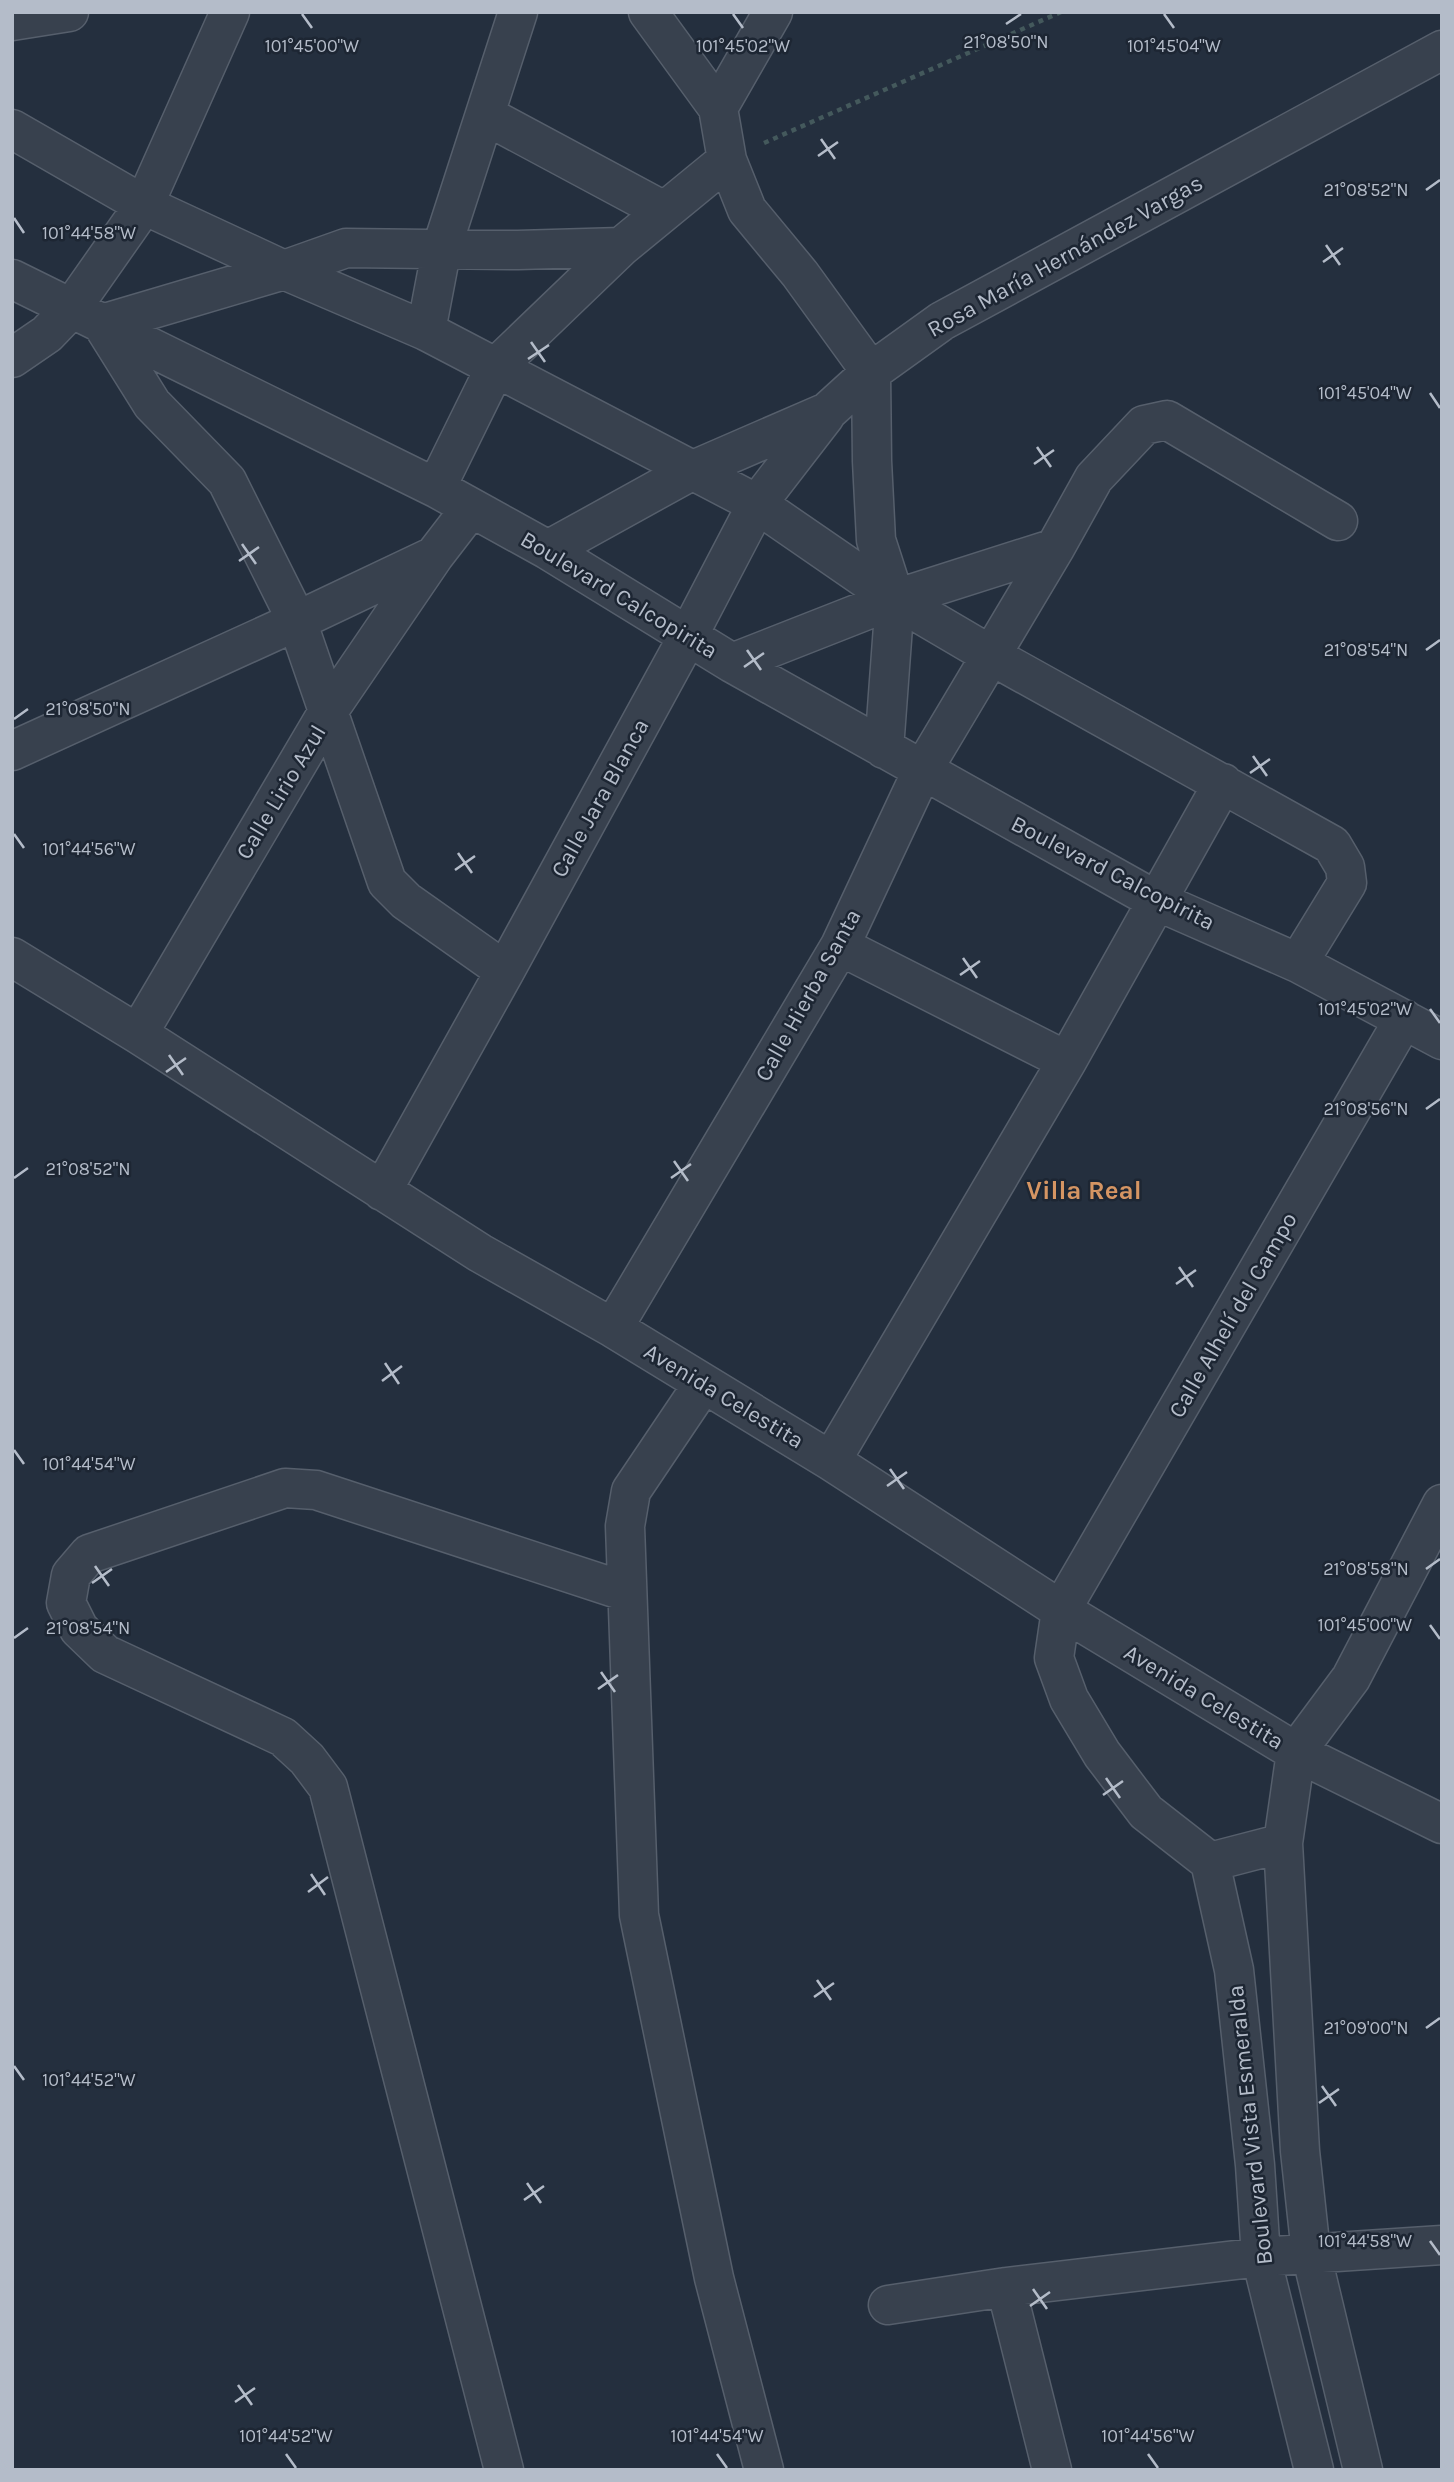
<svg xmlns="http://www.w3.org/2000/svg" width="1454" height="2482" viewBox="0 0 1454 2482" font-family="Karla,sans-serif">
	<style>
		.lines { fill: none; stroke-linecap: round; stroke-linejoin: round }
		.minor-casing { stroke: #565f6c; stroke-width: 41 }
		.path { stroke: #44595c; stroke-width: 4.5; stroke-dasharray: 5 5; stroke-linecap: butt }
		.minor { stroke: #38414e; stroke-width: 38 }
		.ticks { fill: none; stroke: #b4bcc9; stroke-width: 2.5 }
		.labels { text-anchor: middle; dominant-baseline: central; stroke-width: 5; stroke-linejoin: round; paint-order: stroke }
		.street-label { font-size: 23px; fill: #b4bcc9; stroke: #1d2633 }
		.quarter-label { font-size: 26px; font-weight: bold; fill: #d59563; stroke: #1d2633 }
		.ticks-label { font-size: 18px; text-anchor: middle; fill: #b4bcc9; stroke: #1d2633; stroke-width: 5; stroke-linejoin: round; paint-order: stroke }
	</style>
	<rect width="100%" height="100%" fill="#242f3e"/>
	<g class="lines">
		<g class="minor-casing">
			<path id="minor" d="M648,12L718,108L727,160L747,210L800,274L871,372L872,461L876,540L895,599L884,749
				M12,21L69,12
				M718,108L773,12
				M485,115L664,211
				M12,129L144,205L284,270L426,331L757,504L895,599L992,656L1332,845L1345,867L1347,883L1298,963
				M12,279L436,488L548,550L732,663L1157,901L1298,963L1442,1040
				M426,331L442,247L518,12
				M12,358L47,334L71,309L144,205L230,12
				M436,488L495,368L621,247
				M548,550L691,471L827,412L871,372L942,321L1442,50
				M732,663L895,599L1055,548
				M12,751L297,621L434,556L471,508
				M840,946L1067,1061
				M12,957L138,1034L480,1253L613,1328L831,1461L1061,1610L1296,1752L1442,1824
				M505,971L406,901L387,882L297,621L227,481L152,404L102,324L284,270L346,248L518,250L621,247L727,160
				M138,1034L329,710L434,556
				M382,1191L505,971L687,638L757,504L825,416
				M613,1328L840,946L922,771L1055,548L1094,478L1144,425L1167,420L1338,521
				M703,1384L631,1491L625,1526L639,1915L714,2278L764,2470
				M831,1461L1067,1061L1223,783
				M1210,1862L1283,1843
				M1006,2287L1052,2470
				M888,2305L1006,2287L1261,2257L1442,2245
				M504,2470L328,1787L307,1759L283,1737L105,1654L79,1629L66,1603L71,1575L89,1554L285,1488L316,1490L627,1592
				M1314,2470L1261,2257L1255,2165L1234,1970L1210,1862L1146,1812L1102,1754L1069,1699L1054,1658L1061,1610L1404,1019
				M1363,2470L1311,2253L1300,2151L1283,1843L1296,1752L1351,1678L1442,1504"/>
		</g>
		<path class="path" d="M764,143L1061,12"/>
		<use href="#minor" class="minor"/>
	</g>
	<path class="ticks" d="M302,14L312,28M733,14L743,28M1164,14L1174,28M1006,24L1021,14M821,139L835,159M818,156L838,142M1426,190L1440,180M14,218L24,233M1326,245L1340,265M1323,262L1343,248M531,342L545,362M528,359L549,345M1430,393L1440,408M1037,447L1051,467M1034,464L1054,450M242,544L256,564M239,561L259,547M747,650L761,670M1426,650L1440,640M744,667L764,653M14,719L28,709M1253,756L1267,776M1250,773L1270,759M14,834L24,848M458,853L472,873M455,870L475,856M963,958L977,978M960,975L980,961M1430,1009L1440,1023M169,1055L183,1075M166,1072L186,1058M1426,1109L1440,1099M674,1161L688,1181M14,1178L28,1168M671,1178L691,1164M1179,1267L1193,1287M1176,1284L1196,1270M385,1363L399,1384M382,1381L402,1366M14,1450L24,1464M890,1469L904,1489M887,1486L907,1472M95,1566L109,1586M1426,1569L1440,1559M92,1583L112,1569M1430,1625L1440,1639M14,1638L28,1628M601,1672L615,1692M598,1689L618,1675M1106,1778L1120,1798M1103,1795L1123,1781M311,1874L325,1895M308,1892L328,1877M817,1980L831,2000M814,1997L834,1983M1426,2028L1440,2018M14,2066L24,2080M1322,2086L1336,2106M1319,2103L1339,2089M527,2183L541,2203M524,2200L544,2186M1430,2241L1440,2255M1033,2289L1047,2309M1030,2306L1050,2292M238,2385L252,2405M235,2402L255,2388M286,2454L296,2468M717,2454L727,2468M1148,2454L1158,2468"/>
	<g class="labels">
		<g class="street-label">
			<text transform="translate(1065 256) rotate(-29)">Rosa María Hernández Vargas</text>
			<text transform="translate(619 595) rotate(31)">Boulevard Calcopirita</text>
			<text transform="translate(281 792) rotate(-59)">Calle Lirio Azul</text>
			<text transform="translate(600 798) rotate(-61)">Calle Jara Blanca</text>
			<text transform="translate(1113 873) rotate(27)">Boulevard Calcopirita</text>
			<text transform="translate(808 995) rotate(-61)">Calle Hierba Santa</text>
			<text transform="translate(1233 1315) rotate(-60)">Calle Alhelí del Campo</text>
			<text transform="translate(724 1396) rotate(31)">Avenida Celestita</text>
			<text transform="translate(1204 1697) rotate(31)">Avenida Celestita</text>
			<text transform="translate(1250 2125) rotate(-96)">Boulevard Vista Esmeralda</text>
		</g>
		<g class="quarter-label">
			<text x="1084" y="1190">Villa Real</text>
		</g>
	</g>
	<g class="ticks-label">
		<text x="1006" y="48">21°08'50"N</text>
		<text x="312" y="52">101°45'00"W</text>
		<text x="743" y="52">101°45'02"W</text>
		<text x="1174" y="52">101°45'04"W</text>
		<text x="1366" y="196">21°08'52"N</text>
		<text x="89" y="239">101°44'58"W</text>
		<text x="1365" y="399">101°45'04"W</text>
		<text x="1366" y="656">21°08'54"N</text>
		<text x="88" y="715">21°08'50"N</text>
		<text x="89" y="855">101°44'56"W</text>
		<text x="1365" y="1015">101°45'02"W</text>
		<text x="1366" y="1115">21°08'56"N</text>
		<text x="88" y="1175">21°08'52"N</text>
		<text x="89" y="1470">101°44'54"W</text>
		<text x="1366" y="1575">21°08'58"N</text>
		<text x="1365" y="1631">101°45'00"W</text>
		<text x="88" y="1634">21°08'54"N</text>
		<text x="1366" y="2034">21°09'00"N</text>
		<text x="89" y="2086">101°44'52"W</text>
		<text x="1365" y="2247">101°44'58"W</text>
		<text x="286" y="2442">101°44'52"W</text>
		<text x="717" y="2442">101°44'54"W</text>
		<text x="1148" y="2442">101°44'56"W</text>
	</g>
	<rect width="1454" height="2482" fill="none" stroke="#b4bcc9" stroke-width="28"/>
</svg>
